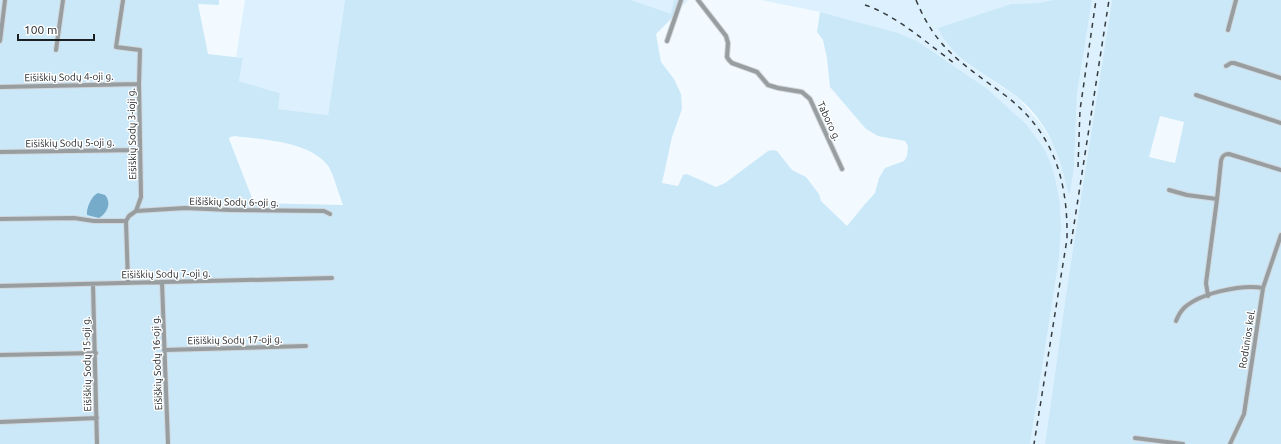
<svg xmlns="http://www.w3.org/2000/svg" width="1281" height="444" viewBox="0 0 1281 444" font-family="Ubuntu,sans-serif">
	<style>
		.built { fill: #dcf1fd }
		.green { fill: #cbe8f9; fill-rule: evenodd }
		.water { fill: #76abc9 }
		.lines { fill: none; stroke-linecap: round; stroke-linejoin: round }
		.street-casing { stroke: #d0d7dc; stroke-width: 6 }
		.street { stroke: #989da0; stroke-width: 4 }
		.rail { stroke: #373c40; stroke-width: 1.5; stroke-dasharray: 5 5; stroke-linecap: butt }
		.labels { text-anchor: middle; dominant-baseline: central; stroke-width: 3; stroke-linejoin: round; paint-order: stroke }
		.street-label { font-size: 10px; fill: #1b2023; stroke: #fff }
	</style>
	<rect width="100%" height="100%" fill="#f2faff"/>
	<path class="built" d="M245,0H345L328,115L277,109L280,93L239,81L243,58L236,57Z
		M622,0H688L673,17Z
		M761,0H1052L1038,3L1011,4L939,28L946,43L953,50L969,65L1017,97L1040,123L1056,148L1062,163L1068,193L1070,194L1074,167L1077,94L1092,0H1112L1068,281L1045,444H1030L1059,259L1061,226L1060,203L1056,182L1045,150L1027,125L895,32L820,12Z"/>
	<path class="green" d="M0,0H219V5L198,4L208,54L243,58L239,81L280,93L278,109L328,115L345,0H631L671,14L674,0H678L673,17L656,34L661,62L674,79L681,94L682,109L672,137L662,183L678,186L683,175L687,174L716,187L725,183L768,151L773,150L777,151L792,170L806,177L819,194L821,201L847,226L865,204L875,193L879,178L885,168L904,161L907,156L908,146L905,141L878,136L866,129L830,87L827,58L823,40L817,32L820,12L895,32L917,41L986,88L1027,125L1045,150L1051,164L1056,182L1060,203L1061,226L1059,259L1030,444H0ZM235,136C263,140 311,141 329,167C334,176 339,195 343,205L254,203L229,139L230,137Z
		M1052,0H1092L1077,94L1074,167L1070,194L1068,193C1061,156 1047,120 1016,96C989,75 952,61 938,28L1011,4L1038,3Z
		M1112,0H1281V444H1045L1068,281ZM1160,116L1184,122L1175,163L1149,157Z"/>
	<path class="water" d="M98,193L105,195C112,203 107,213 99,218L87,215C86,209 91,196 98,193Z"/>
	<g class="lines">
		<g class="street-casing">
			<path id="street" d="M123,0L116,47L140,50L139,84L141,197L136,211L129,216L126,221L128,283
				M698,0L726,36L728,43L727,57L729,60L732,63L757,72L768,85L778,88L802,92L810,99L842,169
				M1228,30L1236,0
				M0,41L5,0
				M667,41L681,0
				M56,50L63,0
				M1226,66L1231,63H1234L1281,78
				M0,87L139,84
				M1196,95L1281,123
				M0,152L139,150
				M1169,190L1187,195L1217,199L1221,161C1222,156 1224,154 1229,154L1281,170
				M136,211L185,208L230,210L324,211L330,214
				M0,219L74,218L94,221H126
				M162,282L168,444
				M93,284L97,444
				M0,286L332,278
				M1208,296L1206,283L1217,199
				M1176,321C1178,316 1180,312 1184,308C1200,293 1242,284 1263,288
				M164,350L306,346
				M0,355L96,353
				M0,422L97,418
				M1135,438L1183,444
				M1230,444L1244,414L1263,288L1281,235"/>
		</g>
		<use href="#street" class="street"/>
		<path class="rail" d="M916,0C937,51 965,65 1006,96C1054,133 1068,181 1067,239L1034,444
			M865,5C896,15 928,44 954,63
			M1078,167L1080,110L1096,0
			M1071,244L1109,0"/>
	</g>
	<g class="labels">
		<g class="street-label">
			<text transform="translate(69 77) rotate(-1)">Eišiškių Sodų 4-oji g.</text>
			<text transform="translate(829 121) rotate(65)">Taboro g.</text>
			<text transform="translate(132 134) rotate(-91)">Eišiškių Sodų 3-ioji g.</text>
			<text transform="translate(70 143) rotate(-1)">Eišiškių Sodų 5-oji g.</text>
			<text transform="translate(234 202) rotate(1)">Eišiškių Sodų 6-oji g.</text>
			<text transform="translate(166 274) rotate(-1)">Eišiškių Sodų 7-oji g.</text>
			<text transform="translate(1247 339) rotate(-81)">Rodūnios kel.</text>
			<text transform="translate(235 340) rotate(-1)">Eišiškių Sodų 17-oji g.</text>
			<text transform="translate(157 363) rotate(-92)">Eišiškių Sodų 16-oji g.</text>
			<text transform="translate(87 364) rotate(-91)">Eišiškių Sodų 15-oji g.</text>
		</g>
	</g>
	<path d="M18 34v6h76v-6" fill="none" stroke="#1b2023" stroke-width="2"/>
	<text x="24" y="34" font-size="12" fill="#1b2023" stroke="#ffffff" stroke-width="3" paint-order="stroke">100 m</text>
</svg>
